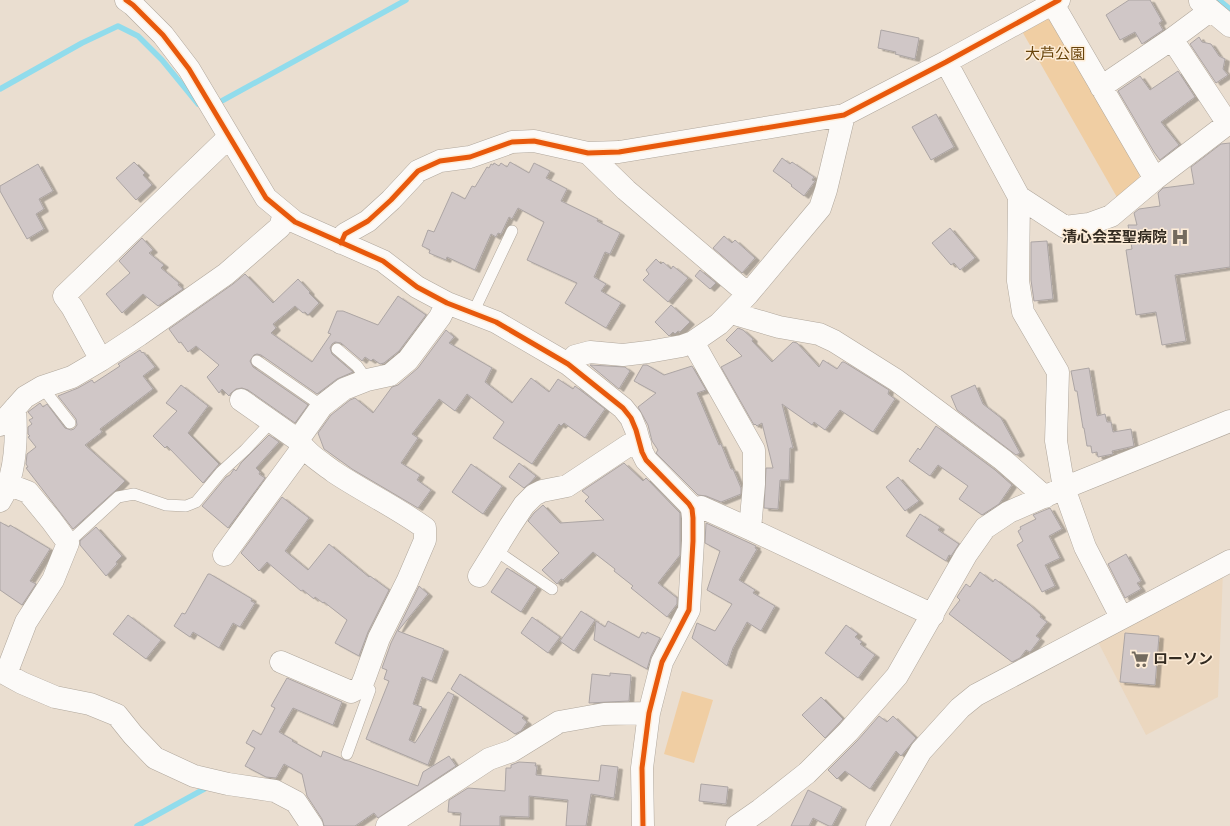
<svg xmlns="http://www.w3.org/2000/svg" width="1230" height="826" viewBox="0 0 1230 826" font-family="Karla,'Noto Sans JP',sans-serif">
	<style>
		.built { fill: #ebd7bf }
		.green { fill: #f0cea3 }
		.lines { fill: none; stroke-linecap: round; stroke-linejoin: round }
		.stream { stroke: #91dcec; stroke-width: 5.5 }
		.building { fill: #d0c7c7; stroke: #aca5a4; filter: url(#shadow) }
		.service-casing { stroke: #b0a79c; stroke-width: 12 }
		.minor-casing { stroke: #b0a79c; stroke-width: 23 }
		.service { stroke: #fcfaf8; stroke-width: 11 }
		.minor { stroke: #fcfaf8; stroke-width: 22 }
		.cycleway-casing { stroke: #feedd8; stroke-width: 8 }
		.cycleway { stroke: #e8590c; stroke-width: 5 }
		.labels { text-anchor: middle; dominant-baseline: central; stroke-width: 3; stroke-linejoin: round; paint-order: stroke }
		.park-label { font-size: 15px; fill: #68440b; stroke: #feedd8 }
		.poi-label { font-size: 15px; font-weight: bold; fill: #332b21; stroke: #feedd8; text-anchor: end }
	</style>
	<defs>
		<filter id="shadow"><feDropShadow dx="4.5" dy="2.5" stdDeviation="0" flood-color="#0004"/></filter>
	</defs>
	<rect width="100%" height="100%" fill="#eaded0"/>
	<path class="built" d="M1223,572L1218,697L1146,735L1098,642Z"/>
	<path class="green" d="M1047,19L1056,22L1141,171L1136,187L1118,199L1023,33Z
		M682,691L713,700L694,763L664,754Z"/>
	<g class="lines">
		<path class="stream" d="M1219,0L1230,9
			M0,89L82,43L118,26L138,36L162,60L198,104
			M218,103L406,0
			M137,826L206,788"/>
	</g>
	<path class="building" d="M1129,0H1150L1162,21L1159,23L1163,30L1142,44L1135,32L1120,40L1106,15Z
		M881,30L919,38L915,59L895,54L896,52L878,48Z
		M1199,37L1202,42L1211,44L1219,56L1225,59L1223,69L1228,75L1216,83L1190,44Z
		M1178,71L1195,97L1161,122L1179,145L1160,160L1154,152L1118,91L1140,76L1150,90Z
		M936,114L954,147L931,160L912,127Z
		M1230,143V267L1175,275L1186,341L1162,345L1156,312L1136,315L1126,250L1132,249L1128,225H1137L1134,213L1139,209L1160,206L1158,193L1163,188L1194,184L1191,167L1221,144Z
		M782,158L790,164L792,162L814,177L812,180L815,181L804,196L791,186L792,185L773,171Z
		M134,162L145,173L143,175L152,185L136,200L116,178Z
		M510,162L529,173L534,163L550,171L546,178L567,189L561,201L598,219L597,221L620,233L610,254L605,252L594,277L606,284L601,291L621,303L606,328L565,303L577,283L527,260L544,222L518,208L512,219L509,217L501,234L498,233L496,237L491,234L475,270L447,257L446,260L429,253L430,250L422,246L428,230L434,232L452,192L465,199L472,186L475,187L487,167L489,168L491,164L493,165L494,163L499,166L501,163L507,167Z
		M38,164L53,191L39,199L44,209L36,214L44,229L27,239L0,191V186Z
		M950,228L975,258L960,270L954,263L951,265L932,243Z
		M724,236L732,243L735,240L755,258L742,273L713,248Z
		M142,238L153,250L149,253L164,265L161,268L179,283L178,285L183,289L158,306L143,294L122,313L106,294L130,273L119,261Z
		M1047,241L1053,299L1034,301L1031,280V242Z
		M656,259L661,264L663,262L671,269L673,266L688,278L668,302L643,280L649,274L646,270Z
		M700,270L716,283L710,289L695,276Z
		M245,274L273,303L298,279L310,292L309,293L319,303L308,315L305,312L303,313L295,306L273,324L276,328L271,333L312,362L331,334L328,333L337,311H343L378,325L398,296L426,315L399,351L384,363L380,364L373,359L371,361L365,357L362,361L341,343L335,342L332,344L330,348L332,354L353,372L337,379L317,394L261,355L257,354L254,355L250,361L253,367L308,405L295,423L248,390L242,388L236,389L231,393L229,396L222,389L219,393L207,377L219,365L196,346L188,352L181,342L179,343L169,329L233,284Z
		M671,305L690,322L680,332L678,331L675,334L673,332L669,336L655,322Z
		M738,328L743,330L753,339L752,341L772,362L793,342L797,343L819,367L823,360L837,369L842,362H844L889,390L888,394L895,399L873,432L840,410L825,430L814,422L812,425L782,404L793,448H790L789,480H780L778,509L764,508L766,468H773L762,423L757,426L755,424L754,425L721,367L742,356L726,340Z
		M446,330L454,337L449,343L492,368L485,382L512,403L531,378L549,392L558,379L573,389L575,386L605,409L585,438L564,423L561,426L559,424L532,464L493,438L504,422L467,394L455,411L439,399L412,434L418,438L401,463L420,475L417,480L431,490L418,508L352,469L327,451L324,449L318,433L331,415L350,400L355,398L373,413L392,387L398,385L418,368Z
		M140,350L142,353L143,352L155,367L143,376L153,389L100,429L102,432L85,445L125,481L116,490L73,529L26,468L28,467L26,464L27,454L36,447L28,437L30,436L28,434V427L32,424L29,420L33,418L28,412L40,403L43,407L47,404L65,428L71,430L74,429L77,425L76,419L58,396L78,388L92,380L94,383L120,366L118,364Z
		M590,365L625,367L630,371L619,389Z
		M643,365H647L664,375L692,366L706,390L697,393L719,445L721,444L731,469H733L741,488V494L721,502L706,496L698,495L656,453L658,450L652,441L648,425L638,407L656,393L634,381Z
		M1089,368L1097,416L1105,414L1107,422H1111L1113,432L1131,429L1134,446L1112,451L1113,454L1098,457L1097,452L1092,453L1091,446H1087L1084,428H1083L1077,391H1075L1071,371Z
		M181,385L208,406L188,433L219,464L203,483L167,446L165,448L153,436L177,411L166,403Z
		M975,385L983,404L1001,418L1020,453L1016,455L957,410L951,396Z
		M936,426L995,470L1012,485L999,504L982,515L959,499L968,486L938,465L930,476L909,461L918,448L920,450Z
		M269,435L279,442L256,468L260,472L259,474L265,478L228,528L202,506L226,477L230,475L234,469L236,471L241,463Z
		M519,463L536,476L531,482L524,488L509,477Z
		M624,463L643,481L646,478L680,513V555L658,583L677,598V604L667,617L631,588L633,586L614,571L615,569L593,552L563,580L561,579L557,584L542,570L559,553L528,521L534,513L543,505L560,523L604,520L585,501L589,497L582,491Z
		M471,464L502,486L483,514L452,492Z
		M898,477L919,501L905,511L886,487Z
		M282,497L309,518L285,551L308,570L329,544L369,577L370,576L389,590L368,632L359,656L335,643L347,620L324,602L323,603L315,597L314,599L303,590L301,591L267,562L259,571L241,553Z
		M1050,508L1062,529L1049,536L1060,558L1045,565L1055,586L1042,592L1017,545L1023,541L1018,531L1021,529L1020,527L1036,519L1033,515Z
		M920,514L940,527L938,530L959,544L951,556L949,555L946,561L906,536Z
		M0,522L9,527L10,525L50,549L30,581L36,584L22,605L0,590Z
		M706,523L756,546L755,548L757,549L739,580L755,590L753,593L775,606L761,631L747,622L733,648L727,666L692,638L697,623L715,631L732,604L707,590L720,551L705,543Z
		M96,527L122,556L116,562L117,564L106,576L80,545V541Z
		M1126,554L1141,581L1137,583L1141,589L1125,598L1108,564Z
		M507,568L537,587L521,612L491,592Z
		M980,572L993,582L995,579L1030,605L1041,615L1040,617L1047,622L1036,636L1040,639L1030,652L1026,650L1020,658L1012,662L949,614L960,600L957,597L966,584L970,587Z
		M208,574H210L252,599L251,601L255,603L240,627L233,623L219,648L193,632L190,637L174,626L182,613L185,614Z
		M419,586L428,594L398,631L444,649L432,681L422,677L413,704L422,707L409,740L415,743L448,692L454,695L428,765L366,739L389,681L384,679L387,670L382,668L391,643Z
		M581,611L595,620L574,651L560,641Z
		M128,615L161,640L146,659L113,634Z
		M532,617L560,637L548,653L521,633Z
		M596,621L605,627L608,621L639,638L642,632L646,634L647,632L660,638L651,656L647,669L594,640Z
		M846,625L858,634L855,637L862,642L860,644L875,655L858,678L825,653Z
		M1125,633L1159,636L1155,685L1120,682Z
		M610,673L631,675L629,701L589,703L592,674L610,676Z
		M460,674L524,716L522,718L527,722L521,731L515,734L451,689Z
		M287,678L342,702L333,725L293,708L279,732L293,740L292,741L321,757L323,751L341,758L344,760L349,761L418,786L423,772L449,756L456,766L378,818L374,813L355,826H324L322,819L307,796L302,774L284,764L276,778L266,777L245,766L255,748L246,743L253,730L261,735L275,708L271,706Z
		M821,697L843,719L825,738L802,715Z
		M879,716L887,722L893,716L916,738L901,756L896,751L870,789L845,771L837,779L828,770L857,741Z
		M519,762L536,763L535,766H537L536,775L599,781L601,765L618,767L614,798L591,794L586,826H566L568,800L529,796V817L500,816V826H460L461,813L448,812L449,800L468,788L505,791L506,768H511V765Z
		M701,784L728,787L726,804L699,801Z
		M808,790L842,807L832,826H829L813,818L809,826H791Z"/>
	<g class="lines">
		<g class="service-casing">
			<path id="service" d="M473,313L512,231
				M337,349L357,366L367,380
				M257,361L322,406
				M42,387L70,423
				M68,543L118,497L134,494L166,505L186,506L196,502L221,472L245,450L272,421
				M495,550L552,589
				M347,754L370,690L361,687"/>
		</g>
		<g class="minor-casing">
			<path id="minor" d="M126,0L133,5L163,35L189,69L266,198L295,222L383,261L417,287L447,303L496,322L568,364L623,408L631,418L636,430L642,452L646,460L689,504L692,509L693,518V541L689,610L662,662L649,713L642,768L643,826
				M1200,1L1230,26
				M1053,4L1155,179
				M1172,39L1228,124
				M946,62L1019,197L1065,227L1089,224L1111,216L1155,179L1230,122
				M1101,87L1172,39L1211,10
				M588,153L626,190L748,294
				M1019,197L1018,281L1023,312L1058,372L1056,441L1064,488L1085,547L1121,617
				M341,243L345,234L368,221L391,200L418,171L440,161L470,157L512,142L534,141L588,153L619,152L844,115L946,62L1059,0
				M733,310L738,315L779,327L819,334L834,341L896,380L1003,460L1045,497
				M693,342L754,450V484L750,529
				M101,360L139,335L226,274L280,227L284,214
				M568,364L575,356L590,352L623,355L648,352L682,346L693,342L719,324L748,294L820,208L826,190L844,115
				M241,400L298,440
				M0,425L25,397L42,387L72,377L101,360L72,307L64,296L229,137
				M0,501C16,476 17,437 15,408
				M692,509L701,507L750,529L933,615
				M224,555L303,447
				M479,576L510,526L524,505L534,495L542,491L567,486L629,445L640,443
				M281,662L351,692L361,687L365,677L379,638L407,582L425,540V528C396,507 364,492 334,472C321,462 307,454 298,440L322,406L344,389L367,380L390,375L408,360L440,317L447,303
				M0,671L22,683L55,697L90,704L117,715L133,735L155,758L194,776L228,784L275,791L296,802L312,826
				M6,674L26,622L53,580L68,543L51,520L28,492L7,484
				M387,826L489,759L512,751L559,722L604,714L649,713
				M737,826L760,810L807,773L848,732L897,676L966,555L985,528L1009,512L1064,488L1230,421
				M877,826L921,751L960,708L976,695L1230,561"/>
		</g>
		<use href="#service" class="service"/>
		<use href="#minor" class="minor"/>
		<g class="cycleway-casing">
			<path id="cycleway" d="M126,0L133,5L163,35L189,69L266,198L295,222L383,261L417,287L447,303L496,322L568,364L623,408L631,418L636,430L642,452L646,460L689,504L692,509L693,518V541L689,610L662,662L649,713L642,768L643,826
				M341,243L345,234L368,221L391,200L418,171L440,161L470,157L512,142L534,141L588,153L619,152L844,115L946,62L1059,0"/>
		</g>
		<use href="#cycleway" class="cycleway"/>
	</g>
	<defs>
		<g id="hospital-bare" transform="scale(1.38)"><path d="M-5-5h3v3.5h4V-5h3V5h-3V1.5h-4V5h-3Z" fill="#736a5e" stroke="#feedd8" stroke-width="2.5" paint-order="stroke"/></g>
		<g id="supermarket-bare" transform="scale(1.38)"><path d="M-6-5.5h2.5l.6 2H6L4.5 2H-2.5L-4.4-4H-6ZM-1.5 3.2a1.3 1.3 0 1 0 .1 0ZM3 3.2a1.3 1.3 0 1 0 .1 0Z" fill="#736a5e" stroke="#feedd8" stroke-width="2.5" paint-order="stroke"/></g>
	</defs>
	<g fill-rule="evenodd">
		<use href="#hospital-bare" x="1180" y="237"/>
		<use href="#supermarket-bare" x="1140" y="659"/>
	</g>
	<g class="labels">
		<g class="park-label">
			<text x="1055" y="54">大芦公園</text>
		</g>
		<g class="poi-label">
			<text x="1167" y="237">清心会至聖病院</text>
			<text x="1153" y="659" text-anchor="start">ローソン</text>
		</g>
	</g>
</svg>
